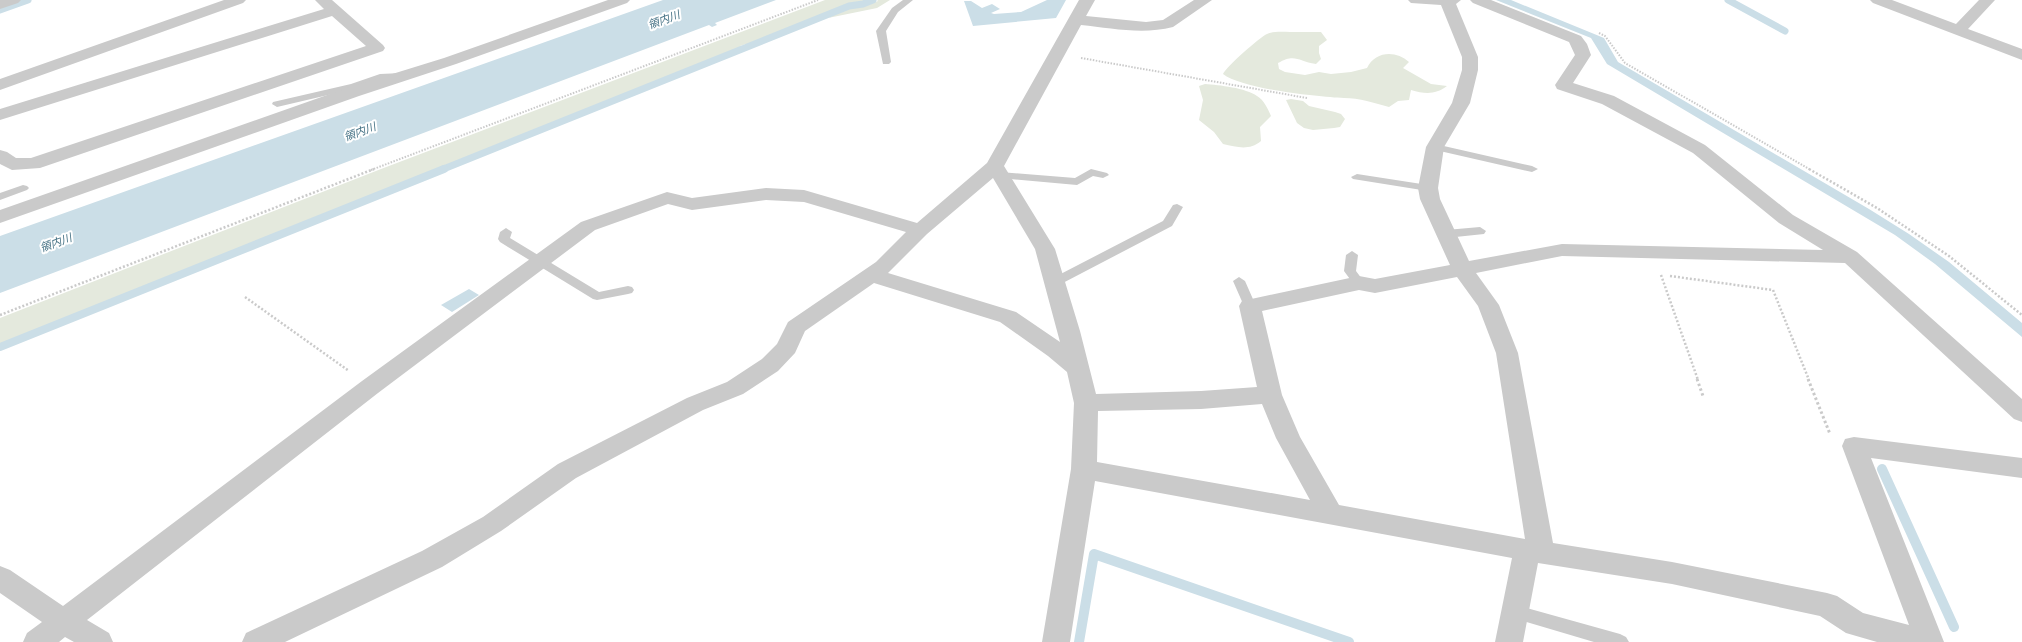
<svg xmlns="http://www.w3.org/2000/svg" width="2022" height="642" viewBox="0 0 2022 642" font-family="'Source Sans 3','Noto Sans JP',sans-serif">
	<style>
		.green { fill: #e4e9dd }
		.water { fill: #cbdee7 }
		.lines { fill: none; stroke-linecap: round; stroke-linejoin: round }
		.stream-far2 { stroke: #cbdee7; stroke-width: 7 }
		.stream-far1 { stroke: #cbdee7; stroke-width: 8 }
		.stream { stroke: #cbdee7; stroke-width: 10 }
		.path-far2 { stroke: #cacaca; stroke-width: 2; stroke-dasharray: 1.5 1.5; stroke-linecap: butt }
		.path-far1 { stroke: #cacaca; stroke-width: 2.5; stroke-dasharray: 2 2; stroke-linecap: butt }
		.path { stroke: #cacaca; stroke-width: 3; stroke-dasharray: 2.5 2.5; stroke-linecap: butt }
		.service { fill: #cacaca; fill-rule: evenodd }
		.minor { fill: #cacaca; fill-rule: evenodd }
		.labels { text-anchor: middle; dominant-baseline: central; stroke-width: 4; stroke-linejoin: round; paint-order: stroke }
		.water-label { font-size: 11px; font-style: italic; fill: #467285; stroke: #fff }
	</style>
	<rect width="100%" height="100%" fill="#fff"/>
	<path class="green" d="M825,0H869L850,4L749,45L746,44L740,46L742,48L0,345V318L381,169Z
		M877,0H890L877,8L828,18L849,8L866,6L878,1Z
		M1290,32H1321L1327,40L1319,46V53L1321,59L1316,64C1298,61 1295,53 1278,63L1279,69L1285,72L1305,75L1319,72L1331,74L1351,72L1367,68C1375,51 1396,50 1409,62L1403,68L1431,84L1447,86C1435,95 1425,94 1411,90L1409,100L1398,101L1389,107C1375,103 1359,98 1344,98C1319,97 1242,89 1223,74C1226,67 1260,37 1267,34C1274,31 1283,32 1290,32Z
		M1205,84C1219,85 1246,88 1257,96C1264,100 1268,109 1271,116L1260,127L1261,141C1249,151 1237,147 1223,144L1214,132L1199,120L1203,100L1199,86Z
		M1291,99L1303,101L1309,106L1335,112L1341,114L1345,119L1340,127L1334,128L1313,130L1304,128L1297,123L1286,100Z"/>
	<path class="water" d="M663,0H776L715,23L717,25L712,27L709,25L0,293V236Z
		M1047,0H1066L1056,18L973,26L964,1H971L982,8L992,4L1000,9L991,13L994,14L1021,12Z
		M1496,0H1511L1604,38L1618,62L1869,209L1909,234L1949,262L2022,323V337L1935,264L1895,235L1607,64L1591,38Z
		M469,289L479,295L452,312L441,305Z"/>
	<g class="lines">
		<path class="stream-far2" d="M1728,0L1785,31
			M0,10L28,0
			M441,170L849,6L863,4L873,0"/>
		<path class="stream-far1" d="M0,347L444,169"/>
		<path class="stream" d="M1882,469L1954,627
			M1079,642L1094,554L1349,642"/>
		<path class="path-far2" d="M1599,33L1605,36L1625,63L1811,170
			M1081,58L1307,98
			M371,170L818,0"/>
		<path class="path-far1" d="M1809,169L1877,208L1949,256L2022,315
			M1661,275L1698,380
			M1670,276L1773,290L1809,380
			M245,297L349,371
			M0,315L374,169"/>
		<path class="path" d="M1697,379L1703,396
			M1808,379L1830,434"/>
		<path class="service" d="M903,0H913L898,12L886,31L891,62L889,64H883L876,31L892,8Z
			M402,73L405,74L407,76L405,78L381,80L358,88L277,107L272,104L273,102L351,84L380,74Z
			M1435,144L1532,166L1538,169L1532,172L1431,149L1430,147Z
			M1091,169L1107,173L1109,175L1103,178L1093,176L1077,185L1000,178L994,175L1000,172L1075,178Z
			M1357,174L1428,185L1434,188L1428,191L1353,179L1351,177Z
			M23,185L27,186L29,188L27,190L0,200V193Z
			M1177,204L1183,207L1172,226L1059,285H1051L1049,282L1051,279L1163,221L1173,205Z
			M1480,227L1486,231L1484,234L1446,238L1440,234L1446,230Z
			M506,228L512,232L510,238L599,292L628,286L632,287L634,290L632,293L628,294L597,300L593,299L500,242L498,239L500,232Z
			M1352,251L1358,255L1356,271L1365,283L1359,287L1355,286L1344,271L1346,255Z
			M1239,277L1245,281L1256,306L1255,309H1245L1244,306L1233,281Z
			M1516,605L1620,634L1626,637L1629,642H1594L1516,619L1510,617L1508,612L1510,607Z"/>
		<path class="minor" d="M0,0H21L18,3L0,9Z
			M224,0H246L243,3L0,90V79Z
			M315,0H332L383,45L385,48L383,51L40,168L12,170L0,164V150L7,152L16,158H31L366,46L332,16L0,120V109L324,9Z
			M608,0H630L627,3L456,64L359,96L0,223V210L347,88L444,58Z
			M1079,0H1095L1086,16L1146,22L1163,20L1194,0H1212L1173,27C1142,35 1111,28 1081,25L1004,166L1055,249L1080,331L1096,394L1201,391L1257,387L1239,306L1242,301L1359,276L1375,279L1450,265L1420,199L1418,188L1426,147L1452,103L1462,70V57L1441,5L1411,3L1408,0H1461L1456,4L1478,57V70L1470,103L1444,147L1438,188L1440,199L1469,261L1562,244L1823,250L1779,223L1693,153L1602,104L1557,89L1555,85L1575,55L1569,42L1473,3L1470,0H1491L1581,36L1587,44L1591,55L1573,83L1614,96L1705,145L1793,215L1857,252L2022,399V422L2014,419L1845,263L1562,256L1476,273L1499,305L1518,353L1553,543L1672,562L1827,593L1837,596L1863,613L1909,625L1842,446L1845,439L1854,437L2022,458V478L1871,458L1944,642H1877L1846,633L1820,616L1672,584L1538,563L1523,642H1495L1512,558L1095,481L1070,642H1042L1071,469L1074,403L1067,372L1048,356L1000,322L874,283L805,331L795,353L778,371L743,394L703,410L576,478L501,531L442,567L285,642H242L246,633L422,551L483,517L558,464L687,398L727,382L762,359L777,344L788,322L876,262L906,232L804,202L766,200L692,210L668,204L595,230L378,393L87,620L109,633L113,642H74L65,637L59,642H23L27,633L42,622L0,593V566L10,570L63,606L362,381L581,222L667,192L692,198L766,188L804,190L917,223L987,163ZM993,178L1035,249L1060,342L1016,312L888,273L927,234ZM1457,277L1478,306L1496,353L1525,539L1339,505L1300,437L1282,395L1262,311L1359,290L1375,293ZM1262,404L1276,438L1310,500L1097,462L1098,411L1201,409Z
			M1870,0H1892L1956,24L1979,0H1995L1968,29L2022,49V60L1873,3Z"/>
	</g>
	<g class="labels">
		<g class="water-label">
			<text transform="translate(664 20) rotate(-20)">領内川</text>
			<text transform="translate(360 132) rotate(-20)">領内川</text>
			<text transform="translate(56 243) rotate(-20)">領内川</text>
		</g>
	</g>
</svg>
